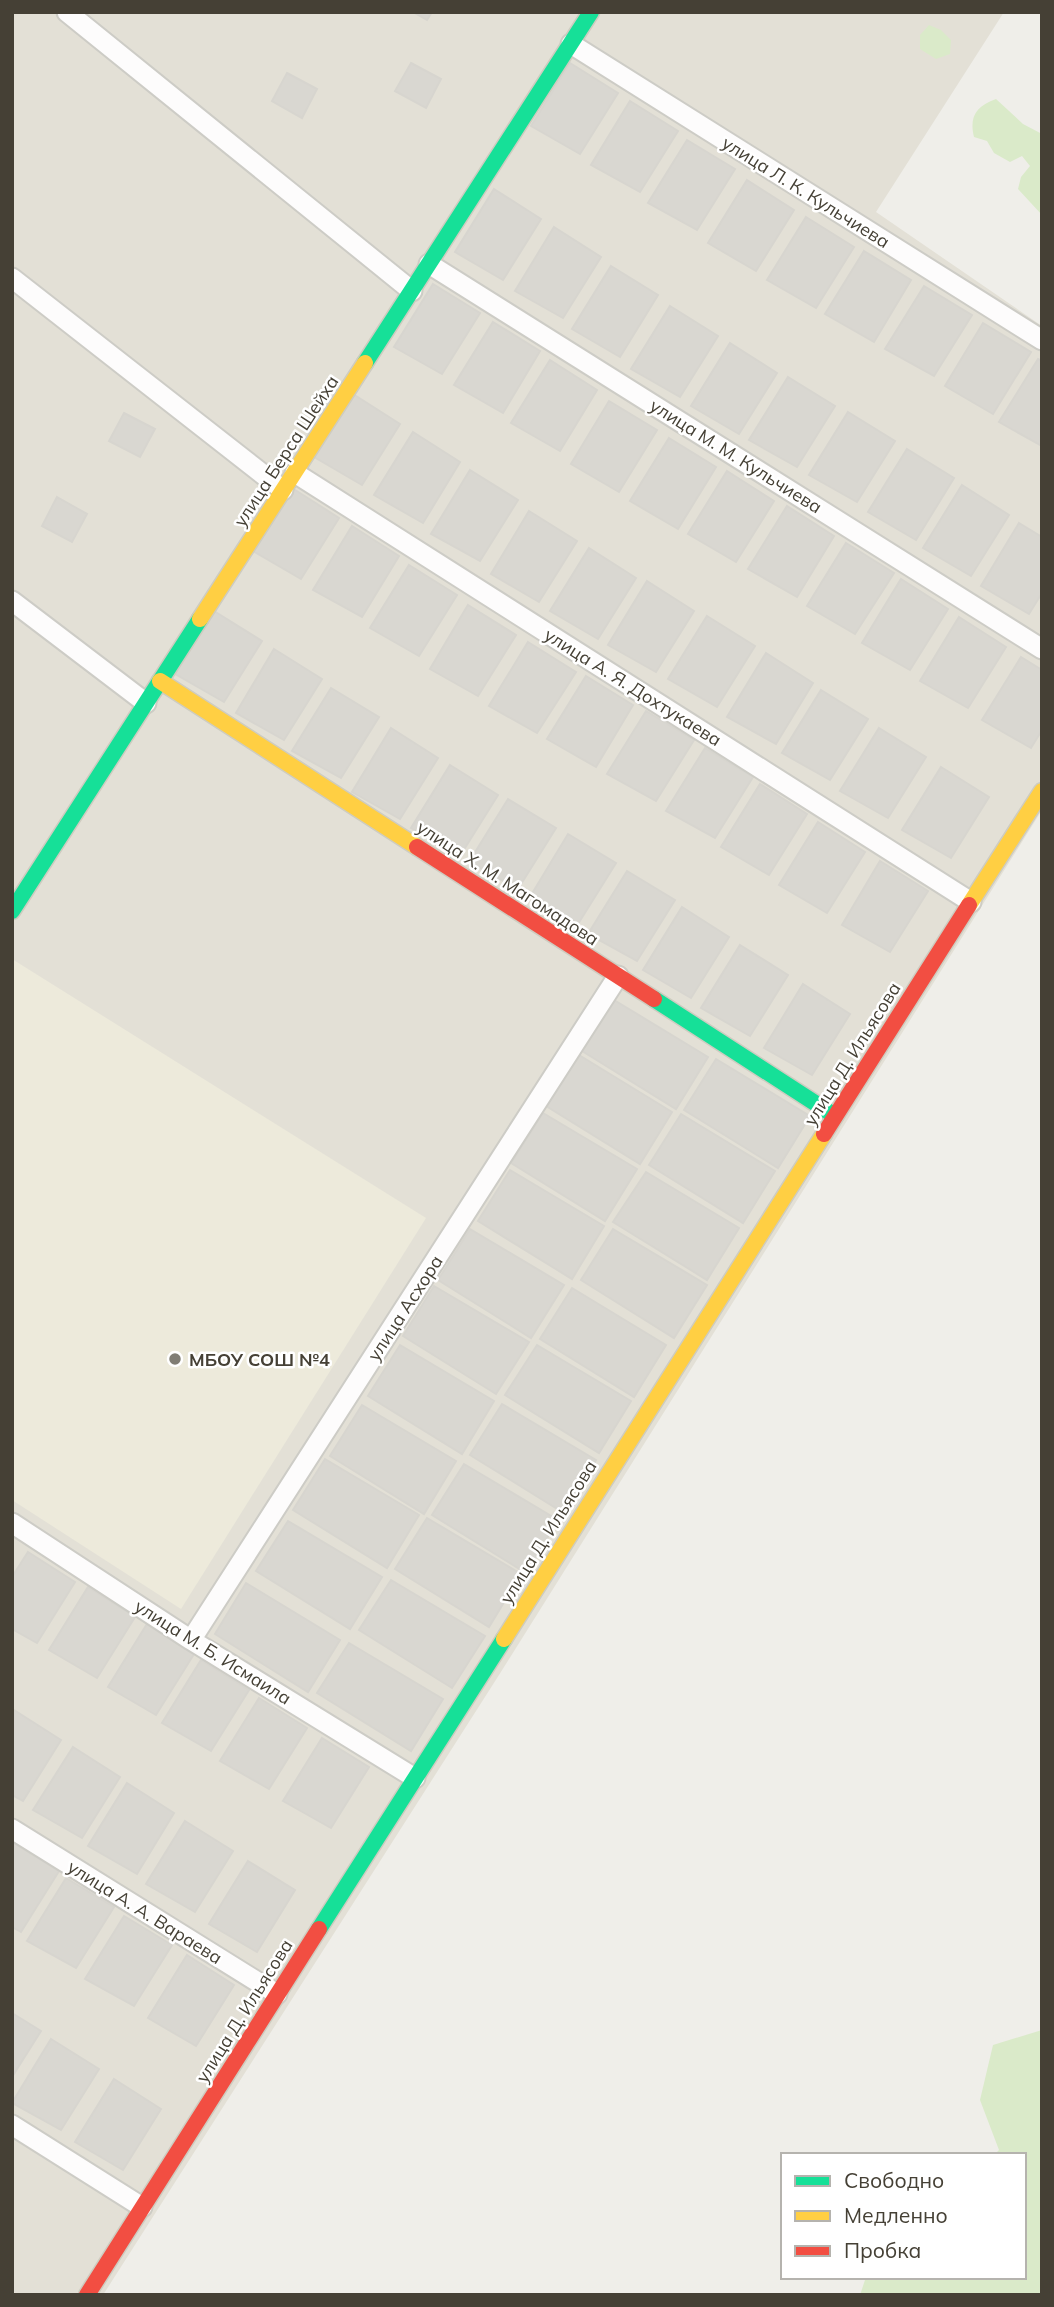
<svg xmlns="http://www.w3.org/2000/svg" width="1054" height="2307" viewBox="0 0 1054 2307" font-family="Mulish,sans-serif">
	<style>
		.residential { fill: #e3e0d6 }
		.education { fill: #edeadb }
		.green { fill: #daeac9 }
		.building { fill: #d9d7d1; stroke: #d7d5cf; stroke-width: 2 }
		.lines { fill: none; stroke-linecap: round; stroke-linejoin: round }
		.street-casing { stroke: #cdccc6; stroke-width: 23 }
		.fast-casing { stroke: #ceccc0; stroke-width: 19 }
		.slow-casing { stroke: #ceccc0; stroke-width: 19 }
		.jam-casing { stroke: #ceccc0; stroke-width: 19 }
		.street { stroke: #fdfcfc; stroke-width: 19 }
		.fast { stroke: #16e098; stroke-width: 16 }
		.slow { stroke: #ffcf43; stroke-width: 16 }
		.jam { stroke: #f24e42; stroke-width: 16 }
		.poi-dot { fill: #807d74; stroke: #fff; stroke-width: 2.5 }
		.labels { text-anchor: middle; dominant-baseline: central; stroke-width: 5; stroke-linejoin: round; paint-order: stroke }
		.street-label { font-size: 18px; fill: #454035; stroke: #fff }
		.poi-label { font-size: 18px; font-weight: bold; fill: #454035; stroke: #fff; text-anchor: start }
	</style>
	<rect width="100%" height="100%" fill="#efeee9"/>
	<path class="residential" d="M12,12H1004L876,212L1042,326V810L499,1675L103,2295H12Z"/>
	<path class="education" d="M12,959L426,1218L181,1609L12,1500Z"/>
	<path class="green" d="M929,25L941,30L951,40L950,54L936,59L920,49V35Z
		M996,99L1023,124L1042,134V215L1018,189L1021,177L1030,166L1022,156L1010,162L994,153L987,141L974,137C969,117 976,106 996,99Z
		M1042,2030V2295H860L866,2277H1024V2155H994L999,2150L980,2100L993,2045Z"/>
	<path class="building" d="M413,12H432L427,20Z
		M411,63L441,79L426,108L395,91Z
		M570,63L618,93L580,154L531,126Z
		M287,73L317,89L302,118L272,101Z
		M630,101L678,131L640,192L591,165Z
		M687,140L735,169L697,230L648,203Z
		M747,180L794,210L756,271L708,243Z
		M494,189L541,219L503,280L455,252Z
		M806,217L854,247L816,308L767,280Z
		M554,227L601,257L563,318L515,291Z
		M864,251L911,280L874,342L825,314Z
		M611,266L658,295L620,357L572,329Z
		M433,284L480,313L442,374L394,347Z
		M924,286L972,315L934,376L885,349Z
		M670,306L718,336L680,397L631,369Z
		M493,322L540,351L503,413L454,385Z
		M983,323L1031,352L993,414L945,386Z
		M730,343L777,373L739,434L691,406Z
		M1038,359L1042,361V446L999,422Z
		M550,360L597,390L560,451L511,423Z
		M788,377L835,406L797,467L749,440Z
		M353,394L400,424L362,485L314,457Z
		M609,401L657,430L619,492L571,464Z
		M848,412L895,441L857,502L809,475Z
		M124,413L155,429L140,457L109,441Z
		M413,432L460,462L423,523L374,495Z
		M669,438L716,467L678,529L630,501Z
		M907,449L954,478L916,540L868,512Z
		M470,470L518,500L480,561L431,534Z
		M727,471L774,501L736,562L688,534Z
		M962,485L1009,515L971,576L923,548Z
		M292,488L339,518L301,579L253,551Z
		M57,497L87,514L72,542L42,526Z
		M787,506L834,536L797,597L748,569Z
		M529,511L577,541L539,602L491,574Z
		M1019,523L1042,537V593L1029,614L981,586Z
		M352,526L399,556L362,617L313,590Z
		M846,543L894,573L855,634L807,606Z
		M589,548L636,578L598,639L550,611Z
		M409,565L457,595L419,656L370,628Z
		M901,579L948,609L910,670L862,643Z
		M647,581L694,611L656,672L608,645Z
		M468,605L516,635L478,696L430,669Z
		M214,611L262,641L224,702L175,674Z
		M707,616L755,646L717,707L668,679Z
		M959,617L1006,647L968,708L920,681Z
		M528,642L576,672L537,733L489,706Z
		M274,649L322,679L284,740L236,713Z
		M766,653L813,683L776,744L727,717Z
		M1021,657L1042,670V730L1031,748L982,720Z
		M586,676L633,705L596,767L547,739Z
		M331,688L379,717L341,778L292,751Z
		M821,690L868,719L830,780L782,753Z
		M646,711L694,740L656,801L607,774Z
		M391,728L438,758L400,819L352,792Z
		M879,728L926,757L888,818L840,791Z
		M705,748L753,777L715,838L666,811Z
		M450,765L498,795L460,856L411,828Z
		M941,767L989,797L951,858L902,830Z
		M760,784L807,814L769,875L721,847Z
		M508,799L556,828L518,889L469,862Z
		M818,822L865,852L827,913L779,885Z
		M568,834L616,863L578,924L530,897Z
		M880,861L928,891L890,952L842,925Z
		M627,871L675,900L637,961L588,934Z
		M682,907L729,937L691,998L643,970Z
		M740,945L788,975L750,1036L701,1008Z
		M803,984L850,1014L812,1075L764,1048Z
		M614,1000L708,1057L676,1109L582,1051Z
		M579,1055L672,1112L640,1164L546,1106Z
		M716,1059L810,1116L778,1168L684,1110Z
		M543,1113L637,1169L605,1221L511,1163Z
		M681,1114L775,1171L743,1223L649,1165Z
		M510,1170L604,1226L572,1279L478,1221Z
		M646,1172L739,1228L707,1280L613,1222Z
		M470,1229L564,1285L531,1338L438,1280Z
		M613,1229L707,1285L674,1338L581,1280Z
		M434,1286L529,1342L496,1394L403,1336Z
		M572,1288L666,1345L634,1397L540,1339Z
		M400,1345L494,1401L462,1454L368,1396Z
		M537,1345L631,1401L599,1453L505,1395Z
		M502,1404L596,1460L564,1513L470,1455Z
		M362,1405L456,1461L424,1514L330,1456Z
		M325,1459L419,1515L387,1568L293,1510Z
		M464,1464L558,1520L526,1573L432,1515Z
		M427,1518L521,1574L489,1627L395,1569Z
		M288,1521L382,1577L350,1629L256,1571Z
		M28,1552L75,1582L37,1643L12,1629V1577Z
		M391,1580L485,1636L452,1688L359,1630Z
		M246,1583L340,1640L308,1692L215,1634Z
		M88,1587L135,1617L97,1678L49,1650Z
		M147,1624L194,1654L156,1715L108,1687Z
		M349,1643L443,1699L411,1751L317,1693Z
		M201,1660L249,1690L211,1751L162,1723Z
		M259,1698L307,1728L269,1789L220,1761Z
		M14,1710L61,1740L23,1801L12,1795Z
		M322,1738L369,1767L331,1828L283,1801Z
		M73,1747L120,1777L82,1838L33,1810Z
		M127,1783L174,1813L137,1874L88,1846Z
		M185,1821L233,1851L195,1912L146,1884Z
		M12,1842L59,1871L21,1932L12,1927Z
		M248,1861L295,1890L257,1952L209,1924Z
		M66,1878L114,1907L76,1968L27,1941Z
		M124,1916L172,1945L134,2006L85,1979Z
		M187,1955L234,1985L196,2046L148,2018Z
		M12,2013L41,2031L12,2077Z
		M51,2039L99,2069L61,2130L12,2103Z
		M114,2079L161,2109L123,2170L75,2142Z"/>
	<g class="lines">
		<g class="street-casing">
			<path id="street" d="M67,12L412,291
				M571,44L1042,340
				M429,264L1042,649
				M12,278L283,490
				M295,473L971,902
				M12,601L146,703
				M12,1523L191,1640L415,1778
				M191,1640L618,976
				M12,1829L277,1994
				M12,2125L142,2207"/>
		</g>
		<g class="fast-casing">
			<path id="fast" d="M365,363L591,12
				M12,911L200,619
				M654,999L835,1116
				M319,1929L504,1639"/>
		</g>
		<g class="slow-casing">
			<path id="slow" d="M200,619L365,363
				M160,681L417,847
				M969,905L1042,791
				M504,1639L824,1134"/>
		</g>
		<g class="jam-casing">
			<path id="jam" d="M417,847L654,999
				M824,1134L969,905
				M87,2295L319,1929"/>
		</g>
		<use href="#street" class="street"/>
		<use href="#fast" class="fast"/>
		<use href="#slow" class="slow"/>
		<use href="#jam" class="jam"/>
	</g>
	<circle class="poi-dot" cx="175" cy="1359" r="7"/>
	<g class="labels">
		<g class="street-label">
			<text transform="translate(806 192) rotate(32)">улица Л. К. Кульчиева</text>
			<text transform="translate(286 451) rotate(-57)">улица Берса Шейха</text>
			<text transform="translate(736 456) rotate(32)">улица М. М. Кульчиева</text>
			<text transform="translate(633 687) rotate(32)">улица А. Я. Дохтукаева</text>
			<text transform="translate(508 883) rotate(33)">улица Х. М. Магомадова</text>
			<text transform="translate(852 1054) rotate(-58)">улица Д. Ильясова</text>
			<text transform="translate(405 1308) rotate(-57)">улица Асхора</text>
			<text transform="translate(548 1532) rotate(-58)">улица Д. Ильясова</text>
			<text transform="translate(213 1652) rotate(32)">улица М. Б. Исмаила</text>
			<text transform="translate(145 1912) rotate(32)">улица А. А. Вараева</text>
			<text transform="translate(244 2011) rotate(-58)">улица Д. Ильясова</text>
		</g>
		<g class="poi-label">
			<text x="189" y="1359">МБОУ СОШ №4</text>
		</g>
	</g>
	<rect width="1054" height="2307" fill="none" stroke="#454035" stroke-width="28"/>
	<rect x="781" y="2153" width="245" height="126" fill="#ffffff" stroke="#b5b3ae" stroke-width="2"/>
	<rect x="795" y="2176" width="35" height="10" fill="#16e098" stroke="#b5b3ae" stroke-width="2"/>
	<text x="844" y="2188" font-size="21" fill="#454035">Свободно</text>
	<rect x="795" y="2211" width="35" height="10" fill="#ffcf43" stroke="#b5b3ae" stroke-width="2"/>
	<text x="844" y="2223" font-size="21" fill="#454035">Медленно</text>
	<rect x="795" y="2246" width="35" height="10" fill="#f24e42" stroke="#b5b3ae" stroke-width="2"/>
	<text x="844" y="2258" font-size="21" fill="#454035">Пробка</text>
</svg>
